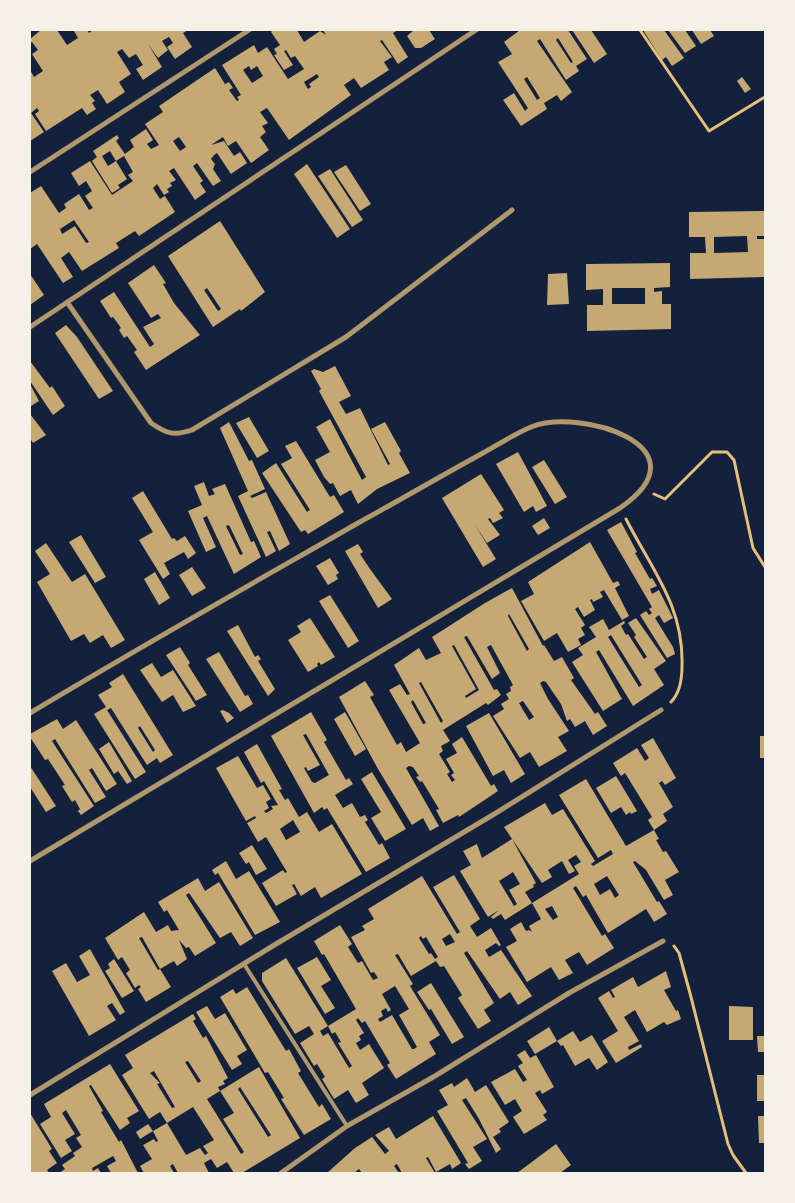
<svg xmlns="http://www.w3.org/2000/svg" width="795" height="1203" viewBox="0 0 795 1203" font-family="'Nunito Sans',sans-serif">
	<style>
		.building { fill: #c6a872; fill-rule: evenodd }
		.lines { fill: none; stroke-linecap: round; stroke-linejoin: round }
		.path { stroke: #e5c07b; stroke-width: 3 }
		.service { stroke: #b1986c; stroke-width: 4 }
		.minor { stroke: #b1986c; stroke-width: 5 }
	</style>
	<rect width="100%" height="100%" fill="#14213d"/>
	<path class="building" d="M41,30H57L67,45L78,38L74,31L76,30H87L89,33L93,30H188L183,33L192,47L175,59L167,47L173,43L169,37L162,41L168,50L158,58L148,44L162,67L143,80L136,69L143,65L136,54L129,58L122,49L117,52L131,74L119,82L125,92L107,104L98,90L90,95L95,101L92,103L96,109L87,115L82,108L46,131L35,114L39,111L37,108L31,113L44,132L30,141V70L34,77L43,71L32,54L38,50L32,42L30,43V39Z
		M273,30H297L304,42L320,31L326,35L323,30H398L393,33L408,57L398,64L382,40L380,41L392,57L384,62L389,70L361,88L354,78L344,85L351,95L289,140L267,108L260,112L268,123L262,126L266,132L260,137L269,150L251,163L236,141L228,146L223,137L211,145L224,141L234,156L240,152L247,163L231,174L217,153L214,155L211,159L215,164L213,169L221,181L213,186L197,163L193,166L203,181L200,183L206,192L195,200L174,168L169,171L176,180L170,183L172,186L167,189L169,192L164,195L157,184L153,188L160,199L165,196L175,212L139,236L135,231L116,243L119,248L82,271L69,252L61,258L73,277L63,283L37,244L30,249V193L41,186L59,213L66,208L64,204L79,194L89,210L93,208L85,196L92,191L86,181L79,186L71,173L90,161L112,195L133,181L128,175L133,172L124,156L116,161L110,151L102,156L108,166L116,161L127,179L118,185L120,188L112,193L92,161L97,157L93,151L117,135L119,138L116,141L125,154L134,147L130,140L146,129L153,140L147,144L151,149L159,145L145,124L163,112L159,106L215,68L225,84L229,82L233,88L229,90L237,101L239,100L237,97L241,95L222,65L254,45L258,53L267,47L288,79L304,69L295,56L291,58L286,50L284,51L293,65L284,70L274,55L277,54L274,49L280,45L271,32ZM249,66L251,70L257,66L263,76L252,83L243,70ZM317,74L319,77L309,84L311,87L308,89L304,82ZM179,137L186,147L180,151L173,141ZM74,220L89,242L86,243L75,226L62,234L60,229Z
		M414,30H429L435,39L421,48H415L407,36Z
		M520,30H568L587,59L576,66L579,71L566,80L540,39L537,41L572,92L561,101L557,95L544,103L547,109L521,126L503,100L514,93L525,111L528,108L498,62L512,54L504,42ZM558,38L573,62L571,63L556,40ZM527,77L540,98L537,100L524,79Z
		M572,30H591L607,54L594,63Z
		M643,30H664L684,58L672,66L666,57L662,60Z
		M668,30H685L696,46L685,53Z
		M692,30H710L714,36L701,44Z
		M742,77L751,89L745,93L737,81Z
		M307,164L350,229L337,238L294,174Z
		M346,165L371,204L360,211L334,172Z
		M330,169L363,220L352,227L318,176Z
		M765,211V236H757V239H764L765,277L690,279V253H706L705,237H689V212ZM747,236L748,252L714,253V237Z
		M220,221L265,292L241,311L240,309L213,327L168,256ZM207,288L221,309L218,311L204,290Z
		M670,263V287L654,288V292L662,291V304H671V329L587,331V305H603V289L586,290V264ZM612,288H645V304H612Z
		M154,265L166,283L163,284L174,303L200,335L146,370L134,352L137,350L127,336L124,338L119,330L121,328L119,325L113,317L111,318L100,301L114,292L150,347L154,344L143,327L161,318L158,314L151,318L128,283Z
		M567,273L569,304L547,305L548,274Z
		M30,274L44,295L30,305Z
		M66,325L77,337L113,391L99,399L55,333Z
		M30,361L50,388L52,386L65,406L53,415L30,381Z
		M335,366L351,396L339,402L346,414L360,408L388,465L390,464L371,429L385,422L401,451L399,453L410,473L377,489L358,504L351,490L340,496L333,483L330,484L324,477L315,460L330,452L316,427L330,419L362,480L366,477L319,391L321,389L311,371L314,369L323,372Z
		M30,384L39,401L31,406L30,403Z
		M30,414L46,435L33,443L30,438Z
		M249,417L269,451L257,458L236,423Z
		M229,422L249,461L252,460L265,489L250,496L252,498L266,492L290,544L279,551L270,531L267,532L276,551L266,557L238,496L248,491L220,428Z
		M296,441L330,497L334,495L344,512L308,534L305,530L301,532L262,473L276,463L307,512L310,510L281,464L292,458L285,446Z
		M518,452L547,506L536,512L533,506L524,512L496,464Z
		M544,460L567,497L555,504L532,467Z
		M481,474L504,510L499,513L503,518L493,523L490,518L488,519L500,535L487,543L475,525L496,559L483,567L442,498Z
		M204,482L209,496L215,494L212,489L225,484L251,542L254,541L261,557L234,574L207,516L203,518L216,547L206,552L188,511L202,505L194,486ZM229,525L243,554L240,555L226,526Z
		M143,491L172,539L174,538L177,541L185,536L196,553L188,559L184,552L164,563L170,574L163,579L139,540L153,532L132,498Z
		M544,518L550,528L538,535L532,526Z
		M621,522L637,552L635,553L650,579L652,578L657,586L650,589L652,594L659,590L673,618L664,623L659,615L655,618L673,647L675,654L667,658L640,615L646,611L649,615L652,613L649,609L652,607L607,530Z
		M81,535L106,577L95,583L69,542Z
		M590,542L613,583L618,581L620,585L615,588L629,616L622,620L604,590L600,592L603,597L593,602L592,599L590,600L595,610L584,617L578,607L575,609L585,625L581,628L585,635L578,639L581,645L568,652L557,633L544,641L521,601L534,594L528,582Z
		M46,543L72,582L85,574L125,640L111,648L103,635L90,643L84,634L71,641L37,582L50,574L35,551Z
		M358,544L363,552L360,554L370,569L392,599L378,608L345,551Z
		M330,558L339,573L336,575L338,579L328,585L316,566Z
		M192,567L206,588L192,596L179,575Z
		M155,572L170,598L159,605L144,579Z
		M512,588L543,646L544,645L554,661L562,657L574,678L571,680L595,714L598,712L607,726L593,735L585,721L575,727L570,719L567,721L561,704L546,682L543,681L540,683L548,699L569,731L558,737L567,751L539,767L530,752L520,758L493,716L504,709L501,704L509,699L506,694L511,691L510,687L513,685L491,645L487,647L500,673L492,679L467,636L464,637L494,690L497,689L501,695L488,705L486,703L443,730L450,741L441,746L443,751L439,754L450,772L447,774L452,782L455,780L451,775L454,773L446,759L457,753L452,744L462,737L491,786L494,784L498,791L459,817L458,815L443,823L436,810L439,809L422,781L420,782L416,777L419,776L413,767L409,766L406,768L439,826L430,831L423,818L412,825L378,769L339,697L365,681L374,695L370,697L397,745L401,742L406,752L420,743L389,690L400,684L407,695L410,694L394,665L419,648L426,660L441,653L432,637L485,603ZM509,614L529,649L527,651L508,616ZM454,645L479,690L466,698L465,696L476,689L452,646ZM421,682L443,721L441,723L419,683ZM413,700L426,723L423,724L411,702ZM523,701L534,717L529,720L519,703Z
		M330,595L359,641L348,648L319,601Z
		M310,618L335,657L321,665L319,662L317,664L318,666L308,672L288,640L301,632L297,626Z
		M636,618L666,661L654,669L664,685L633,706L599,650L596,652L622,699L603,711L572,662L583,655L578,648L596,637L589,627L603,619L609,630L624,621L625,623L621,626L626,635L628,634L644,659L647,657L634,637L636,635L628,623ZM611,635L642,685L639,687L608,637Z
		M238,625L255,657L258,655L261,659L258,661L275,689L268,696L227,631Z
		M180,647L190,663L188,665L207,695L196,701L166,655Z
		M219,652L245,696L248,695L253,704L240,712L206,659Z
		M152,663L161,677L173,670L196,706L183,712L173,695L162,702L140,670Z
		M123,674L173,755L160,763L157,758L147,765L111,708L107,710L146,772L135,779L94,714L106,707L98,695L112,687L109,683ZM140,726L155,750L153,752L138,728Z
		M223,710L229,713L234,718L227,723L220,711Z
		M311,712L327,740L324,742L346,780L349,778L353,784L335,795L343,808L352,803L360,817L365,815L368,820L365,822L379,845L382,843L390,858L366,872L327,808L324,810L322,807L314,813L271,736ZM306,734L329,775L315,783L312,782L304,768L306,767L308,771L320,765L303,735Z
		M345,712L366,749L355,756L334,719Z
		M489,713L525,774L511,783L504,770L493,776L466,726Z
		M57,719L63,729L76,720L117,784L106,791L92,768L89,770L106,797L95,803L55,739L52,741L94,806L81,815L78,811L80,809L75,800L72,802L62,786L65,785L48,759L45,760L30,737V734Z
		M760,736H765V758H760Z
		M653,738L676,778L665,785L662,781L659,783L673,807L663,814L667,821L654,830L648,820L652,817L625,773L621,776L613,763L637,748L645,761L649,758L641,745Z
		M109,742L132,781L127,784L118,771L114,774L99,749Z
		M257,744L282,789L279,790L285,800L288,798L299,817L307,812L319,832L332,824L362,874L321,898L315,887L301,896L294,884L292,885L297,894L276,906L262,883L283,870L285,873L287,872L266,837L258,842L247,823L256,818L255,816L246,821L216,768L238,756L257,788L263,785L271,799L266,802L269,808L264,811L266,813L273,809L271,806L278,805L264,781L261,783L244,752ZM293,820L300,832L286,840L280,829Z
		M30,766L56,806L46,812L30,787Z
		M372,772L406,829L385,841L371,818L381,812L361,779Z
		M616,776L637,811L631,814L630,812L626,815L621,807L611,813L596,788Z
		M586,779L626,846L654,830L659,839L656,840L663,852L666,851L679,872L665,880L673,895L664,900L646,870L635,861L633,862L657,902L659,901L667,914L654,922L646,909L608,933L586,895L583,897L576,886L573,888L602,936L605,934L614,948L587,965L579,952L565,960L573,973L559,980L551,967L527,982L506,947L517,941L510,929L521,922L526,931L529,930L532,932L529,926L541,919L532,903L579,874L574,866L581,862L576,855L568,860L575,871L569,874L562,861L548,870L552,877L542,883L504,827L545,803L552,815L563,809L595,861L591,864L593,866L613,854L611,850L598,858L559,795ZM607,876L619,895L615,898L610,889L600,895L594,884ZM552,906L558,917L553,920L545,909Z
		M512,839L536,883L533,885L534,887L525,892L532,903L505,920L501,914L493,919L491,917L499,910L488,917L460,871L471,865L463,851L477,844L482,858ZM513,872L520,884L509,890L517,904L514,906L499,881Z
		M252,845L267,869L256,875L249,862L246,864L239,853Z
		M226,861L236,879L249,871L280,922L255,935L218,873L215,875L212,870Z
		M454,875L480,919L470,926L477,937L491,928L501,945L499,946L496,943L485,950L489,957L501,950L532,996L518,1005L510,992L500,999L467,951L464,953L494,1003L484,1010L491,1021L478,1029L458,998L462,995L444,966L440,967L436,961L411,976L398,954L395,955L413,984L410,986L440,1035L429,1042L436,1054L396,1079L387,1065L390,1063L365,1021L362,1023L358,1018L356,1020L364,1033L359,1036L361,1040L356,1043L360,1050L369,1044L384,1068L362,1083L369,1095L356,1103L348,1090L334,1099L322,1079L325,1077L317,1064L314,1066L300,1043L314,1034L309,1026L295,1034L262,981V973L286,958L328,1026L320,1031L323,1036L328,1033L349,1068L352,1066L338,1043L341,1042L335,1032L332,1034L328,1026L356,1009L324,954L322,955L314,941L340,925L352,944L348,947L358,963L362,961L373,980L378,978L374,972L371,973L351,937L365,930L362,926L374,919L368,909L422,876L457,934L460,932L433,887ZM450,934L455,942L446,946L442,939ZM421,936L423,939L426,937L438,957L435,959L431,953L429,954L419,938ZM395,986L409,1009L399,1015L417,1047L414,1049H412L392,1015L380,1022L378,1019L383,1016L381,1011L386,1008L388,1012L391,1010L382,994Z
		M198,878L205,891L219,882L253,938L240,946L231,932L220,938L189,893L186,895L216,943L195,956L189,947L186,948L179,940L187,959L177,966L174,961L160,969L171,987L146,1002L138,989L141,987L139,985L135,988L126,973L130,970L122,957L118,960L105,938L144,912L156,932L168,925L171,931L179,930L167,910L164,912L158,902ZM142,937L160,969L158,970L139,938Z
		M90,949L125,1012L120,1015L112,1003L107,1006L116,1020L89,1036L52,971L66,963L77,982L90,975L79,956Z
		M317,957L331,980L321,986L335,1008L325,1014L297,968Z
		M114,959L134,991L122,998L105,971L110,968L108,964Z
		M666,971L671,987L664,990L676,1011L678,1010L681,1019L667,1025L664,1022L647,1032L635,1010L624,1017L639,1041L628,1047L629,1050L641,1044L642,1047L616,1063L602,1041L618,1031L598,998L609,991L613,998L615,997L611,990L633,977L638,987Z
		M431,983L464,1037L452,1044L431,1009L429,1010L417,992Z
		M247,987L286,1051L289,1049L301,1071L298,1073L319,1107L322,1104L331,1119L304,1135L281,1099L284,1098L268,1072L265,1073L220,997L233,989L236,994Z
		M207,1006L215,1019L225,1013L247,1050L237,1056L242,1064L232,1070L196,1012Z
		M729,1006L753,1007V1040H729Z
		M193,1014L196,1019L193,1021L203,1038L206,1036L228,1078L223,1081L225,1084L218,1087L220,1091L207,1099L241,1154L244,1152L223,1119L234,1113L220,1091L259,1067L300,1138L242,1173H234L227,1162L217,1168L211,1159L204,1163L209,1173H178L173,1164L170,1166L174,1173H144L140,1166L152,1159L143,1145L154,1139L156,1142L158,1141L153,1131L167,1123L186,1155L200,1148L205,1155L208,1153L203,1146L214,1140L193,1107L167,1123L160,1112L149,1119L122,1075L133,1068L125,1055ZM188,1061L201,1081L198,1083L185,1062ZM154,1071L175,1107L172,1108L157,1084L160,1083L150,1073ZM240,1087L271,1135L268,1137L238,1089Z
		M549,1027L557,1041L535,1054L527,1041Z
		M573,1031L580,1042L592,1035L608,1062L597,1070L589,1058L575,1066L563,1045L561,1046L557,1041Z
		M757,1036H765V1052H758Z
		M525,1050L530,1058L536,1055L554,1087L542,1094L540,1090L535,1093L547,1112L543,1115L547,1120L524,1134L513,1117L522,1111L515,1099L505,1105L491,1082L515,1069L523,1082L527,1080L518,1066L523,1063L517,1055Z
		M110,1064L139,1111L127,1118L130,1123L120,1130L91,1085L89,1086L103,1111L101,1112L119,1142L121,1140L138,1173H111L107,1166L116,1161L113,1156L92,1168L93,1171L98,1168L101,1173H59L65,1169L62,1165L75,1156L73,1153L82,1147L76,1138L81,1135L66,1110L62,1113L75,1134L65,1140L72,1151L61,1158L40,1124L51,1117L44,1104Z
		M757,1075H765V1101H757Z
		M467,1078L475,1092L486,1085L509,1122L499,1129L501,1132L493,1137L501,1149L496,1153L479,1119L466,1098L462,1100L487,1139L473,1147L482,1161L469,1169L465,1164L468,1163L437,1111L448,1105L439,1090L452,1083L454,1087Z
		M30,1113L52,1149L49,1151L57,1163L47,1170L49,1173H30Z
		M433,1116L461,1163L452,1169L450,1164L436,1172L428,1157L426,1158L435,1173H402L397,1164L394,1166L399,1173H362L359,1169L354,1173H327L355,1148L372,1137L385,1154L389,1151L375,1135L389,1127L396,1139Z
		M758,1116H765V1143H759Z
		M148,1124L153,1131L140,1139L136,1132Z
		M556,1144L571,1165L560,1173H517Z"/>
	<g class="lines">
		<path class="path" d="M640,30L709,131L765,97
			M654,494L665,499L712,452H727L734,460L753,548L765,567
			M626,519C652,570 684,606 682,666C682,678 680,693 671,702
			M674,946L679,953L691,997L728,1144L733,1155L746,1173"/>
		<path class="service" d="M244,964L347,1126"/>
		<path class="minor" d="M30,172L249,30
			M67,302L151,423C167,434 174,436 192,430L346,337L512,210
			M30,327L476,30
			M30,713C138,648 248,586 358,523C400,500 441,476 483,453C498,445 514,434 531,427C580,407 709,447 620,508L30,861
			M30,1095L276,944L496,813L661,710
			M281,1173L347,1126L435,1076L569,993L663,941"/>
	</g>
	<rect width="795" height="1203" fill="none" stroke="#f6f1e7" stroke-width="62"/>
</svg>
